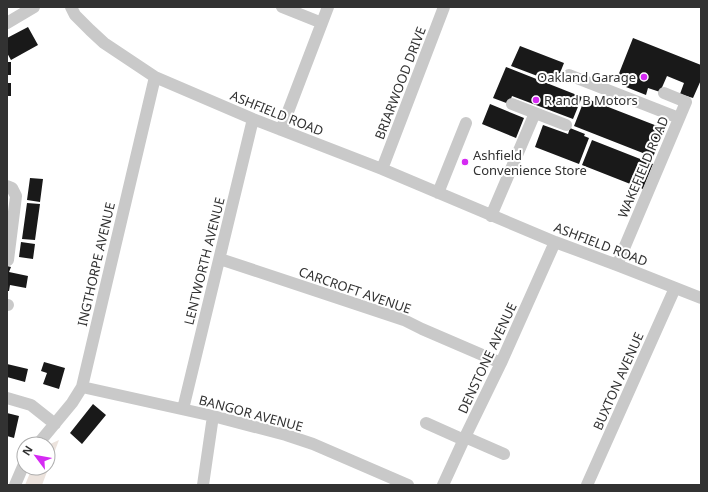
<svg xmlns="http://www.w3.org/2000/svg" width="708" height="492" viewBox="0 0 708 492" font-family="'Noto Sans',sans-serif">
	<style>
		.green { fill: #ece3dd }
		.building { fill: #191919 }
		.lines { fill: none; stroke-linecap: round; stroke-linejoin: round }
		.minor { stroke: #c9c9c9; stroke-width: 12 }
		.poi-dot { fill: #d52af3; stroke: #fff; stroke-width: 1.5 }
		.labels { text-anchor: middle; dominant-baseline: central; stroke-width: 4; stroke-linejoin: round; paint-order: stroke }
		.poi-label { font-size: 13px; fill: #323232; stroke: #fff; text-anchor: start }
		.street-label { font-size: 13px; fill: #323232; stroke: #fff }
	</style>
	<rect width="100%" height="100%" fill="#fff"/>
	<path class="green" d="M59,440L42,485H25L32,468H48V445Z"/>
	<path class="building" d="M28,27L38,45L11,60L7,53V38Z
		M633,38L701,65V80L693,98L680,94L684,83L667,76L660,92L648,88L646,95L621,85L624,78L618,76Z
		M520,46L564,63L556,83L511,66Z
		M7,62H11V75H7Z
		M506,67L582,97L573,119L512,96L509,104L493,98Z
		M7,83H11V96H7Z
		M585,98L665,129L653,157L574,126Z
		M490,104L524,118L516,138L482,124Z
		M543,125L568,134L570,128L585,134L584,136L589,138L579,164L535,147Z
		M592,140L653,164L643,189L582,165Z
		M30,178L43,179L40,202L27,200Z
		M27,203L40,204L35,240L22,239Z
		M21,242L35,244L33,259L19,257Z
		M7,266L11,267L9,272L28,276L26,288L10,285L9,291H7Z
		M44,362L65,368L59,389L43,384L47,373L41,371Z
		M7,364L28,369L25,382L7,377Z
		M93,404L106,415L82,444L70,433Z
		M7,413L19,416L14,438L7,436Z"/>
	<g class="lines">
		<path class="minor" d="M71,7L75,15L90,30L104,43L155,77L253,119L382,169L555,242L617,265L701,298
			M282,7L322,23
			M7,23L34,7
			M569,75L679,118
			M512,104L566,125
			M281,130L328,7
			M382,169L444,7
			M7,186L12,188L16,196L8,260
			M438,193L466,123
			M491,216L535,113
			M220,259L404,320L422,329L501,363
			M617,265L686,102L664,93
			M7,305H8
			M82,387L213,416L286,435L313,444L408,485
			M7,398L31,405L55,424
			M183,409L253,119
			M426,423L464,440
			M465,437L504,454
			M38,444L72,403L82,387L155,77
			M15,485L24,464
			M203,485L213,416
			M443,485L465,437L501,363L555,242
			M587,485L675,288"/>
	</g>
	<g class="poi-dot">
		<circle cx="644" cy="77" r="4"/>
		<circle cx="536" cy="100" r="4"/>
		<circle cx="465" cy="162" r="4"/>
	</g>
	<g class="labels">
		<g class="poi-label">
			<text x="636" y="77" text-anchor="end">Oakland Garage</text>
			<text x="544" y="100">R and B Motors</text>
			<text x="473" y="155">Ashfield<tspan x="473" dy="15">Convenience Store</tspan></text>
		</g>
		<g class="street-label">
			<text transform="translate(400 83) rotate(-69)">BRIARWOOD DRIVE</text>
			<text transform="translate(277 113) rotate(22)">ASHFIELD ROAD</text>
			<text transform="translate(643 167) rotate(-67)">WAKEFIELD ROAD</text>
			<text transform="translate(601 244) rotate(21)">ASHFIELD ROAD</text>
			<text transform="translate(204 261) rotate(-76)">LENTWORTH AVENUE</text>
			<text transform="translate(96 264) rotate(-77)">INGTHORPE AVENUE</text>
			<text transform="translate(355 290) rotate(19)">CARCROFT AVENUE</text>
			<text transform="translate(487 358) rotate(-65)">DENSTONE AVENUE</text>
			<text transform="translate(618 381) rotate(-66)">BUXTON AVENUE</text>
			<text transform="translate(251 413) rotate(15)">BANGOR AVENUE</text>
		</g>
	</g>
	<rect width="708" height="492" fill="none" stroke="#323232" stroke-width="16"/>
	<g transform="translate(36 456) rotate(302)"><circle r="19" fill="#ffffff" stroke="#adadad"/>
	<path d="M0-3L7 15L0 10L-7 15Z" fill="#d52af3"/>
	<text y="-6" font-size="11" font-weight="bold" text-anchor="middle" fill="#323232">N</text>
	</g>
</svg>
